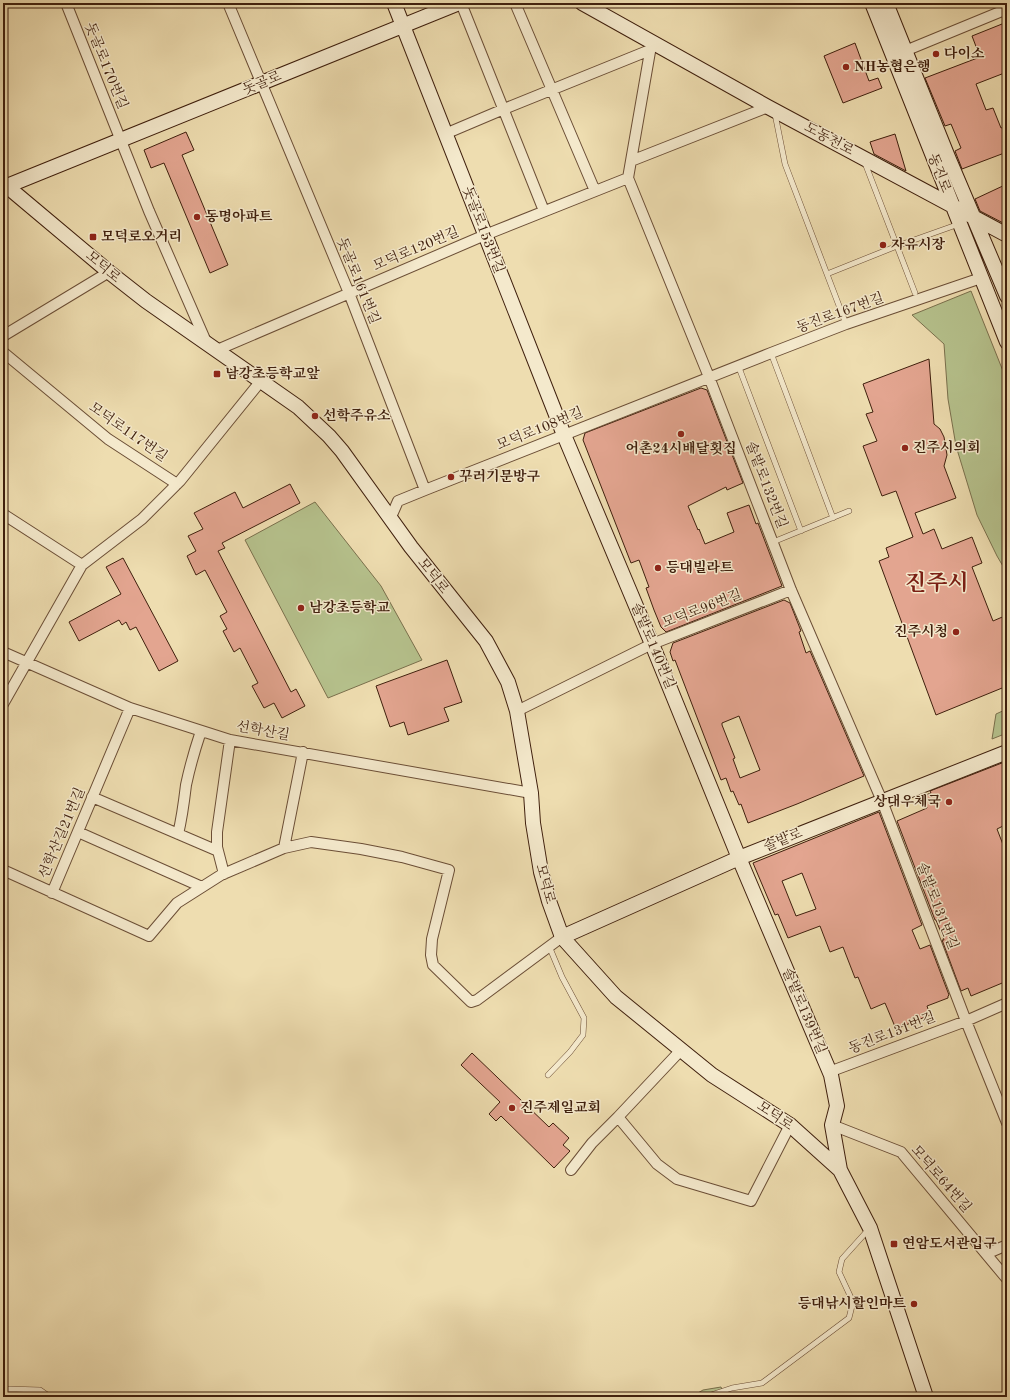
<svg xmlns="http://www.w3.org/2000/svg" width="1010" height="1400" viewBox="0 0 1010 1400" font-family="'Old Standard TT','Noto Serif KR',serif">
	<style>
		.green { fill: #b6c28d; stroke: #7a704d }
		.building { fill: #e3a590; stroke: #3f1f0d; fill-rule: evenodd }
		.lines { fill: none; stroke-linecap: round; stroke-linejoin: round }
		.lane-casing { stroke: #6b4e36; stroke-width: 6 }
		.street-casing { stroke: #6b4e36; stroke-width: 12 }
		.secondary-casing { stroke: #3f1f0d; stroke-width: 16 }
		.lane { stroke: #f4e9cc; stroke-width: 5 }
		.street { stroke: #f4e9cc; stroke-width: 10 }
		.secondary { stroke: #f4e9cc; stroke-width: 14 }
		.poi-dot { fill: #8f2418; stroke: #f4e9cc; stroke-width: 1.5 }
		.labels { text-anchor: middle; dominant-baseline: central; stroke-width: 3; stroke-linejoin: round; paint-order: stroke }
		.poi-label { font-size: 14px; font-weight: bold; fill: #3f1f0d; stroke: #f4e9cc; text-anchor: start }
		.street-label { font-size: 14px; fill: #3f1f0d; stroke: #f4e9cc }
		.town-label { font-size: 22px; font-weight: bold; fill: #7a1f14; stroke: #f4e9cc }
	</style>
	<rect width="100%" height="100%" fill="#eeddb0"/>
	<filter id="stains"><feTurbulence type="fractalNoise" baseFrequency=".005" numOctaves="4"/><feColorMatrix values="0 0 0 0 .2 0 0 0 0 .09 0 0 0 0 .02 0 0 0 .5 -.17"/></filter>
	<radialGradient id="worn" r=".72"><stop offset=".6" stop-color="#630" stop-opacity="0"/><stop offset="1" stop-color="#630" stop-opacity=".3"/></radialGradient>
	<path class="green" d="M971,291L1007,381V573L997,556L977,515L956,446L948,399L944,344L912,315Z
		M315,502L381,586L422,660L328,698L245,540Z
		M1007,709V733L992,739L996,714Z
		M721,1387L725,1397H691L703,1390Z"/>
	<path class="building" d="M1007,22V72L976,84L986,110L993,108L1001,128L1007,126V152L962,169L955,151L961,148L951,124L945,126L925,78L980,57L972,36Z
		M855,43L869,81L878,78L882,88L843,103L824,56Z
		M186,132L194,150L182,155L228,265L210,273L164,163L151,168L144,150Z
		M895,134L906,171L874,154L870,142Z
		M1007,184V225L980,211L975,199Z
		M929,359L934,424L940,429L944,437L947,455L944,466L956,498L915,513L923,534L934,529L942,549L972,537L982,563L972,567L993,621L1007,615V686L936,715L879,561L889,557L886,548L913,537L896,491L882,496L863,446L877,441L866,414L873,412L863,384Z
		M701,388L707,390L743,483L727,490L726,487L688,506L698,530L699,529L705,544L734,532L727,513L749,505L756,524L758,523L782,586L666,632L661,627L654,610L646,588L649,587L639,560L631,563L583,440L585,433Z
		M290,484L300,503L222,543L225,548L218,551L291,692L296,689L305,706L282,718L274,703L264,708L252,686L258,683L240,648L234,652L223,631L227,629L220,616L227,612L205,570L196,575L187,556L196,551L188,536L203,529L194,513L235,492L243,508Z
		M123,558L178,661L159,671L136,627L130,630L126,622L122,625L119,620L79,641L69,622L121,594L106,567Z
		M784,600L790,603L801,631L799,632L806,653L810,651L864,776L797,804L748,823L741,804L739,805L733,791L731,792L726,778L721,780L675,660L673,661L670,652L673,643ZM739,716L760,770L740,778L733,759L735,758L722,725V723Z
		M447,660L462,702L444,708L449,721L408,735L404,722L390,727L376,686Z
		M1007,761V824L997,829L1007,855V981L971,996L968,988L961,991L942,940H944L936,920H935L897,821L927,808L923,796L931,793L930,791Z
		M879,812L922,925L912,930L920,949L930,945L949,995L948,996V998L927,1006L930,1015L896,1029L885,1003L871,1009L858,977L855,978L843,947L830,952L820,926L788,938L778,914L775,915L753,863ZM802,873L816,909L796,916L782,881Z
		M472,1053L549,1127L553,1123L569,1138L563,1145L570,1151L554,1168L501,1116L496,1121L489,1114L500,1102L461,1065Z"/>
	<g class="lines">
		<g class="lane-casing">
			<path id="lane" d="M775,114L785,164L846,324
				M865,163L915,293
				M827,274L897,246L959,224
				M771,353L833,518
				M738,365L801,531
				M773,542L849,511
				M548,1075L570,1052L583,1035L584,1018L562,977L549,946
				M3,1392L9,1389L40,1390L50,1397
				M705,1397L732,1388L762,1383L849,1318L853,1302L839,1272L842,1259L869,1229"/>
		</g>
		<g class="street-casing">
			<path id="street" d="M66,3L149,211L207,344
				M228,3L349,293L425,490
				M461,3L544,211
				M515,3L595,191
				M905,51L1007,9
				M445,134L504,109L650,50
				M631,161L768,107
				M628,178L709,377L791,590L882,801L966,1021L1007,1123
				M628,178L651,46
				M3,336L109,272
				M217,350L485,235L628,178
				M3,352L108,439L177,484
				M3,514L82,565
				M391,517L398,501L425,490L771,353L846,324L981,278
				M3,652L130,708L230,740L531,793
				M3,704L82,565L142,519L180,481L260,382
				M517,711L652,644L791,590
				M92,797L218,851
				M78,832L202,887
				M178,834C182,818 184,802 186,785C190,766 195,749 201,731
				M284,848L311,842L361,849L402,857L449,870L432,939L431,955L433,965L471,1002L477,1000L562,937
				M3,870L149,936L177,903L221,875L284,848L303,752
				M224,874L217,847V832L230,740
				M52,893L130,708
				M829,1072L966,1021L1007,1003
				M618,1117L681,1050
				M832,1125L901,1152L1007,1279
				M571,1170L592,1143L618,1117L657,1164L677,1179L751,1201L790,1125
				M986,1254L1007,1245"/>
		</g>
		<g class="secondary-casing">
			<path id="secondary" d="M394,3L564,435L652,644L739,858L831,1075L837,1106L832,1125L840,1170
				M582,3L768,107L1007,235
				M872,3L1007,342
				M886,3L948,157L1007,296
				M3,183L109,272L146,301L298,407L329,436L342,451L411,547L486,641L508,682L517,711L531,793L533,823L541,872L549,901L562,937L616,997L712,1075L790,1125L840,1170L870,1228L926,1397
				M7,186L459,3
				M562,937L739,858L1007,752"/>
		</g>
		<use href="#lane" class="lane"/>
		<use href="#street" class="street"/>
		<use href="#secondary" class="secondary"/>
	</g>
	<g class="poi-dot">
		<circle cx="936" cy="54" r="4"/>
		<circle cx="846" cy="67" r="4"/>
		<circle cx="197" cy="217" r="4"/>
		<rect x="89" y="233" width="8" height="8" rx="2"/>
		<circle cx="883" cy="245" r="4"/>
		<rect x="213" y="370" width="8" height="8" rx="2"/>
		<circle cx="315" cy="416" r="4"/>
		<circle cx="681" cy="434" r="4"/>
		<circle cx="905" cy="448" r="4"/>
		<circle cx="451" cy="477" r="4"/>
		<circle cx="658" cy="568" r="4"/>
		<circle cx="301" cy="608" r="4"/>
		<circle cx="956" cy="632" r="4"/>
		<circle cx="949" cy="802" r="4"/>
		<circle cx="512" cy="1108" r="4"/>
		<rect x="890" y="1240" width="8" height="8" rx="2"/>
		<circle cx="914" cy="1304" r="4"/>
	</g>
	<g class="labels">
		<g class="poi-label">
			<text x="944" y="54">다이소</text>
			<text x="854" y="67">NH농협은행</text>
			<text x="205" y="217">동명아파트</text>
			<text x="101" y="237">모덕로오거리</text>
			<text x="891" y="245">자유시장</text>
			<text x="225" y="374">남강초등학교앞</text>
			<text x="323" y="416">선학주유소</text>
			<text x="913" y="448">진주시의회</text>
			<text x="681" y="449" text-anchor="middle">어촌24시배달횟집</text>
			<text x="459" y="477">꾸러기문방구</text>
			<text x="666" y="568">등대빌라트</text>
			<text x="309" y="608">남강초등학교</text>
			<text x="948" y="632" text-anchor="end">진주시청</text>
			<text x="941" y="802" text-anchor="end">상대우체국</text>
			<text x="520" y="1108">진주제일교회</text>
			<text x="902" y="1244">연암도서관입구</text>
			<text x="906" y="1304" text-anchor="end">등대낚시할인마트</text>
		</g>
		<g class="street-label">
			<text transform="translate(106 66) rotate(68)">돗골로170번길</text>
			<text transform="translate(262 83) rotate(-22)">돗골로</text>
			<text transform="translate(829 139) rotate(28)">도동천로</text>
			<text transform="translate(939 173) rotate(69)">동진로</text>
			<text transform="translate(483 230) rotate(69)">돗골로153번길</text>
			<text transform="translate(416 249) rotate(-23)">모덕로120번길</text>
			<text transform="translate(103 267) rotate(40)">모덕로</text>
			<text transform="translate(358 281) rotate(68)">돗골로161번길</text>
			<text transform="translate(840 313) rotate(-20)">동진로167번길</text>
			<text transform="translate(540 429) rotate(-22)">모덕로108번길</text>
			<text transform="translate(128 432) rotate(35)">모덕로117번길</text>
			<text transform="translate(766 485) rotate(69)">솔밭로132번길</text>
			<text transform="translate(433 576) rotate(52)">모덕로</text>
			<text transform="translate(702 609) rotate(-21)">모덕로96번길</text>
			<text transform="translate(653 646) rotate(67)">솔밭로140번길</text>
			<text transform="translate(263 731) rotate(10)">선학산길</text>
			<text transform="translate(62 833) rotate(-67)">선학산길21번길</text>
			<text transform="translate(783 840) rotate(-22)">솔밭로</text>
			<text transform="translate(545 884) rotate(75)">모덕로</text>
			<text transform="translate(937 906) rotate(69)">솔밭로131번길</text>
			<text transform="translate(804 1011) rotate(67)">솔밭로139번길</text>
			<text transform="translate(892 1033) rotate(-21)">동진로131번길</text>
			<text transform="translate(775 1116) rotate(34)">모덕로</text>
			<text transform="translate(941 1179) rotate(49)">모덕로64번길</text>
		</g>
		<g class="town-label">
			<text x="937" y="584">진주시</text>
		</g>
	</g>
	<rect width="1010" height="1400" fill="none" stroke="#eeddb0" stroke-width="16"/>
	<rect x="4" y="4" width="1002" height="1392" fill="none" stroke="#3f1f0d" stroke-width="2"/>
	<rect x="8" y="8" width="994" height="1384" fill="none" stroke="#3f1f0d"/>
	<rect width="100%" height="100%" filter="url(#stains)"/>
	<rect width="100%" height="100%" fill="url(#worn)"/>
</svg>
